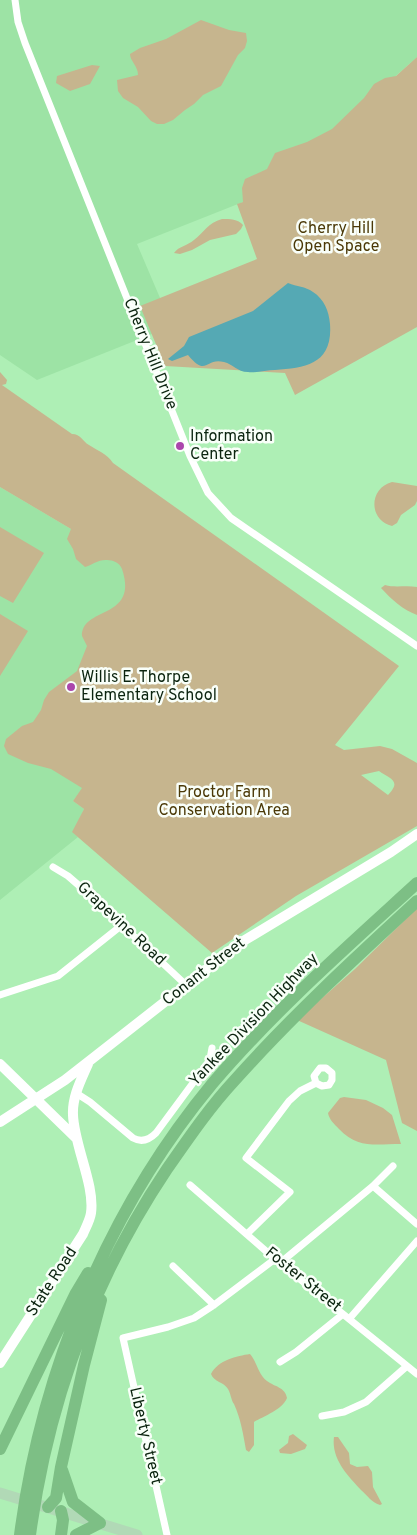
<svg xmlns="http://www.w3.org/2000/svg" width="417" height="1535" viewBox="0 0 417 1535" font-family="Overpass,sans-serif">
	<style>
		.built { fill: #9de3a5 }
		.green { fill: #c6b58e; fill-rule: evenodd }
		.water { fill: #55a9b4 }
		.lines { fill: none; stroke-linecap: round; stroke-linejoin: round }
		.street { stroke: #fff; stroke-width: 7 }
		.secondary { stroke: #fff; stroke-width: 10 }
		.primary { stroke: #b1d9b6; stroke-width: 11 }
		.highway { stroke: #7dbf85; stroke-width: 12 }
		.poi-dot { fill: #ab46ac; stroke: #f9fff9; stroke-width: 2 }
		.labels { text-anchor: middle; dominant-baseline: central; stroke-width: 5; stroke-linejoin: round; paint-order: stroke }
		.park-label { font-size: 16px; fill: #4b3907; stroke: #f9fff9 }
		.street-label { font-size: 16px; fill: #0b240f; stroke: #f9fff9 }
		.poi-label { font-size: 16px; fill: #0b240f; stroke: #f9fff9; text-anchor: start }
	</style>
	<rect width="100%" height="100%" fill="#aeefb5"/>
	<path class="built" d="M0,0H417V57L274,184L243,202L137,244L172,326L37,380L0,355Z
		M0,487L125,561L138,627L136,655L137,717L73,801L84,809L73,832L78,837L0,900Z"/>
	<path class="green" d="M201,20L229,30L246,33L247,41L245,48L238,55L221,86L203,95L194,104L185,110L173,120L164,124H157L151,121L138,107L123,98L118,91L117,80L138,75C138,66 130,61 130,54L140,48L166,39Z
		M417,57V327L295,395L285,373L165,366L140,306L257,259L237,204L243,202L242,188L245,179L267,169L275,153L307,142L332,129L364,98L374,84L385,78L396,76Z
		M92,65L100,66L90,84L70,91L56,83L57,76Z
		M222,219C230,219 238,219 243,225L241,229L236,234L210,240L192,250L180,254L174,253C179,246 187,246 194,240C204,232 208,223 222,219Z
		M0,372L7,380L6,384L2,385L72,434C81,434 82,441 89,445C98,451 106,453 113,463L399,666L335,745L344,750L380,746L392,749L417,763V826L296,896L212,953L72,832L84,809L73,801L82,788L51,769L28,763L8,754L4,746L6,739L22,726L33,722L41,710L44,700L49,692L77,671L87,646L82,636C82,606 139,620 122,569C120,563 113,560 107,560C99,559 92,565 85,567L76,559L73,549L67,539L71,529L0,487ZM379,771C388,778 403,780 388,795L361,775Z
		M392,482L417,486V501L415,505L401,515L397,523L392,526C368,520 369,488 392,482Z
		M0,527L44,553L13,603L0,596Z
		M385,585C395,588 406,585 417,587V615C403,610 391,599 381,588Z
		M0,614L28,631L0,676Z
		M417,908V1131L402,1123L386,1060L297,1020L355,969Z
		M344,1097L366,1100L383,1108L392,1115L401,1144C375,1144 358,1149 339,1129C334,1124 329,1119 328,1113L340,1098Z
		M250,1354C257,1362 258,1374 267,1381C275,1387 285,1387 287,1398C282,1410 264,1416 254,1422V1445L249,1452L246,1450C243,1433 241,1420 234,1404C231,1400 231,1394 228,1389C224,1382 214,1382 211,1374C218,1360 237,1356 250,1354Z
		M293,1434L307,1445L305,1449L291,1454L280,1453L279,1450L288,1443L289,1436Z
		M334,1437H338L349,1453L350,1464L357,1467L368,1466L372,1472L373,1487L382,1504L380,1505C371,1502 368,1496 361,1490C348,1476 331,1459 334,1437Z"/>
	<path class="water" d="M288,283C297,287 305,286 313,292C324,299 329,311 330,324C333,364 306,368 275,370C266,370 256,373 248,372C237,372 233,364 224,362C205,357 207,378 188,355L172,361L168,359L184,346L189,337L253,311Z"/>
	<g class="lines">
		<path class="street" d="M15,0L18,22L25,43L190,456L208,493L231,518L417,646
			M53,867L68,876L91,896L186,985
			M0,995L58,976L122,925
			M76,1093L90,1102L133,1138C142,1143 150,1139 156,1133L207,1064L210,1059L212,1048
			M190,1185L275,1259L417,1374
			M373,1186L417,1224
			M247,1234L290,1192L246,1158L289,1101L300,1091L316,1083L322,1086L329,1085L332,1080V1073L326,1068H320L314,1076L316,1083
			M280,1263L373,1186L393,1166
			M173,1266L214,1305
			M350,1318L417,1241
			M280,1362L296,1352L343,1314
			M322,1416L344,1412L366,1402L407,1366
			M167,1535L123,1338L168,1327L194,1318L214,1305L275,1259"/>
		<path class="secondary" d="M0,1064L76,1138
			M0,1122L65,1080L240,943L391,852L417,834
			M0,1363L83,1234C86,1227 90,1220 91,1213C95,1185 74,1145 73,1115C72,1097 81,1080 88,1064"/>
		<path class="primary" d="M0,1493L137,1535"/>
		<path class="highway" d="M0,1449L76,1293L88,1273
			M62,1470L73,1502L100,1523L76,1535
			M48,1507L56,1498L61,1467L84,1365L101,1300
			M20,1535C41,1372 107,1211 212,1084C274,1011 347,947 417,883
			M30,1535C48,1401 92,1281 167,1169C188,1139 209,1108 234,1081C291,1017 354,959 417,901
			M61,1535L63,1520L61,1511"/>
	</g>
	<g class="poi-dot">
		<circle cx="180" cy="446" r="5"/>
		<circle cx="71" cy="687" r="5"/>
	</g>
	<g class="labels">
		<g class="park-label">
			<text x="336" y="229">Cherry Hill<tspan x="336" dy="18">Open Space</tspan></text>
			<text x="224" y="793">Proctor Farm<tspan x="224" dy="18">Conservation Area</tspan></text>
		</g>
		<g class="street-label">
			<text transform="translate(150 354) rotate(68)">Cherry Hill Drive</text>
			<text transform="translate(121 924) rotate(43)">Grapevine Road</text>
			<text transform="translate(204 972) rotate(-38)">Conant Street</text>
			<text transform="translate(254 1020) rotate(-46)">Yankee Division Highway</text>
			<text transform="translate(303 1280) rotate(39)">Foster Street</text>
			<text transform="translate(52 1282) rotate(-57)">State Road</text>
			<text transform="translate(145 1436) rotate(77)">Liberty Street</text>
		</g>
		<g class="poi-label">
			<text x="190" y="437">Information<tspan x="190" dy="18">Center</tspan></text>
			<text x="81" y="678">Willis E. Thorpe<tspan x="81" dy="18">Elementary School</tspan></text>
		</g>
	</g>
</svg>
